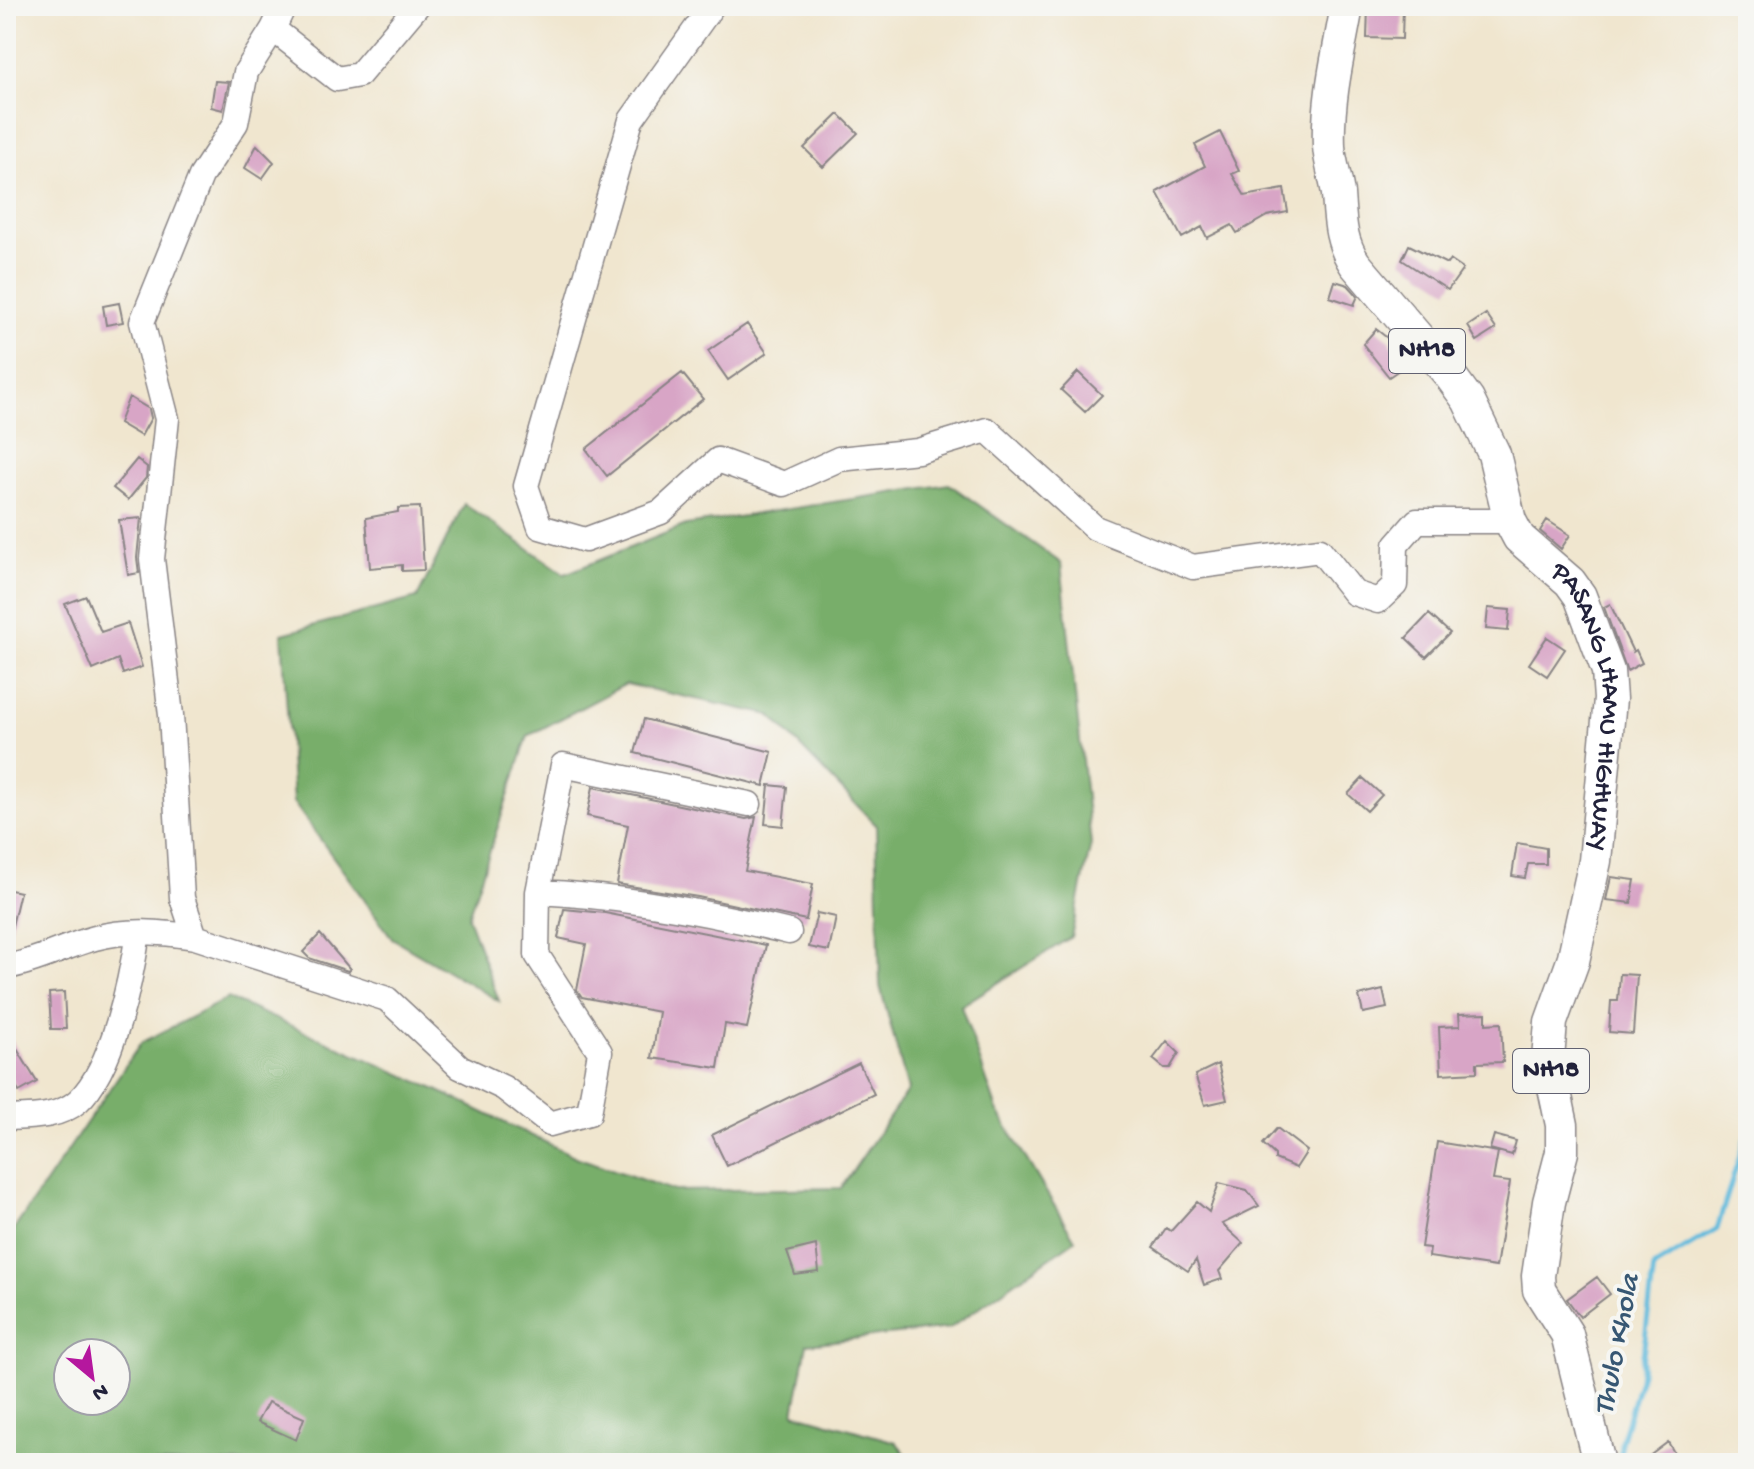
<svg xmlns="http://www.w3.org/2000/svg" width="1754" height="1469" viewBox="0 0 1754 1469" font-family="'Gochi Hand',sans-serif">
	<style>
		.forest { fill: #78ae6b; stroke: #4d6853; stroke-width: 2; fill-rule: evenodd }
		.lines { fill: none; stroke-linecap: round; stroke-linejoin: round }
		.stream { stroke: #5ebadc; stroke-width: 5 }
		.building { fill: #d8a5c6 }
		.minor-casing { stroke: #898485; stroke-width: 27 }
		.major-casing { stroke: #898485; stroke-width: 35 }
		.minor { stroke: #fff; stroke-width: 24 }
		.major { stroke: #fff; stroke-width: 32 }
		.labels { text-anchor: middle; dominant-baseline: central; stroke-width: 8; stroke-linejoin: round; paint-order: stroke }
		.shield { fill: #f6f6f2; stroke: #626272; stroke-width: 2 }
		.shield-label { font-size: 26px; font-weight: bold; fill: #22223b }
		.street-label { font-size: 28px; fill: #22223b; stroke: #f6f6f2 }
		.water-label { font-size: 30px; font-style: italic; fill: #375773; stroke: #f6f6f2 }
	</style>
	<rect width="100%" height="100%" fill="#f6f6f2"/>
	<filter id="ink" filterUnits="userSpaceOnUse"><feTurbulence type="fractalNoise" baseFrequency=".0125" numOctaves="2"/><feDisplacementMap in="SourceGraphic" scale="16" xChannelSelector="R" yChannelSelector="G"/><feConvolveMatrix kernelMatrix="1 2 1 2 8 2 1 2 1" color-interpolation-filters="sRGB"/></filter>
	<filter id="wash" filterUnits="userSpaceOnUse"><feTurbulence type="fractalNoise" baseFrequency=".006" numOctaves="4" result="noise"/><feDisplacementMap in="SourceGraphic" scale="32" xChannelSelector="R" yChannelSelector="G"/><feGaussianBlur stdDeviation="1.8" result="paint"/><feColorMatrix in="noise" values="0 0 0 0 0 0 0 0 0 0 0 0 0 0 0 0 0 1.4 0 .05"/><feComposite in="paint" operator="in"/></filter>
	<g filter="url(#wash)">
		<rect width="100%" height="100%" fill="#f0e6cf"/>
		<path class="forest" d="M949,484L1061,563L1091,844L1071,937L961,1006L997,1110L1075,1240L950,1328L807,1344L794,1413L896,1442L913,1463H6V1241L141,1043L228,998L437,1090L576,1157L675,1191L841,1188L908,1090L880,986L876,825L770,715L626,684L528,736L468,917L499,1001L392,938L293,802L282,634L417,598L464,504L565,574L686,525ZM68,1353H116V1401H68Z"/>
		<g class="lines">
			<path class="stream" d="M1621,1463V1442L1640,1379L1654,1267L1717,1229L1748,1129"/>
		</g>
		<g id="blocks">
			<path class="building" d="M1368,6H1403L1402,39L1367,38Z
				M215,81L229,82L223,110L211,107Z
				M839,114L858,133L823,167L804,148Z
				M1220,132L1239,171L1232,174L1245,196L1284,189L1288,212L1267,216L1237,233L1232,225L1207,238L1202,227L1182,238L1157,192L1205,166L1195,145Z
				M257,145L274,162L262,179L245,168Z
				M1409,245L1447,264L1450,260L1463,269L1448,290L1402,260Z
				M1335,281L1348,285L1358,296L1354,305L1330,297Z
				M119,303L123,322L106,325L103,306Z
				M1486,314L1496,329L1477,341L1468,326Z
				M747,324L767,353L728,380L708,351Z
				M1376,329L1391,341L1390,343L1406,365L1389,377L1363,344Z
				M1078,372L1102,395L1085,412L1061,390Z
				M682,373L703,399L607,476L586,449Z
				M129,397L149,409L151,418L141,436L119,423Z
				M137,459L147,467L146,478L128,500L113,488Z
				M420,507L424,570L402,571V565L370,568L366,518L398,512V508Z
				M141,518L137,558L139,573L128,575L119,520Z
				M1547,520L1570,535L1561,549L1540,531Z
				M86,596L101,632L128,623L142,667L123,674L118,659L93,670L65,604Z
				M1610,604L1633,652L1636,650L1642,663L1627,671L1604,607Z
				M1488,608L1510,610L1508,631L1486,629Z
				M1429,614L1450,633L1426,657L1406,638Z
				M1547,637L1565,649L1547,676L1529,664Z
				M644,719L772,752L764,786L635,753Z
				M1363,778L1382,795L1367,811L1348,794Z
				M769,785L787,787L783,826L765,824Z
				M593,787L746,819L756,817L745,871L813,884L806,920L698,897L617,884L628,825L587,816Z
				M1517,843L1546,848V864H1528L1525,878L1512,876Z
				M1611,877L1635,880L1631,903L1606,900Z
				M6,889L20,892L11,930L6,929Z
				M564,909L605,913L766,945L747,1028L725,1024L718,1068L652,1058L659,1012L582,997L577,990L586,944L558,938Z
				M817,913L836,917L829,951L809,947Z
				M320,934L350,969L348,971L309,958L303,952Z
				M1620,974L1637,975L1633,1034L1609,1032L1611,1001H1618Z
				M1383,990L1387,1008L1363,1013L1359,996Z
				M64,992L66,1029H51L49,993Z
				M1486,1013V1024L1501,1023L1503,1062L1477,1063V1072L1441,1074L1439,1027L1460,1026L1459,1014Z
				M6,1031L37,1082L19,1092L6,1070Z
				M1167,1041L1179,1053L1170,1068H1164L1153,1059Z
				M859,1063L874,1094L727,1166L712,1135Z
				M1218,1064L1227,1100L1205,1105L1195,1075Z
				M1277,1128L1307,1151L1296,1168L1275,1159V1155L1263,1144Z
				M1494,1135L1516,1141L1512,1155L1490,1149Z
				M1437,1142L1498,1152L1493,1180L1510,1182L1496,1267L1429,1257L1430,1248L1421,1247Z
				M1219,1183L1247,1190L1259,1206L1222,1224L1243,1243L1219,1271L1222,1279L1204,1285L1196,1260L1188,1271L1153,1247L1166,1228L1171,1231L1197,1202L1209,1212Z
				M816,1245L819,1272L795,1275L787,1252Z
				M1597,1277L1610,1294L1580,1317L1567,1299Z
				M268,1402L304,1418L296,1440L257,1422Z
				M1668,1442L1680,1463H1640Z"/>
		</g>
	</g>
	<g filter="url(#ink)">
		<use href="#blocks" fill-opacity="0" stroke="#898485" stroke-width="2"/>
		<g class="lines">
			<g class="minor-casing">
				<path id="minor" d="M284,6L273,29L337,79L359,75L417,6
					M712,6L631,120L526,486L540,527L585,540L661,512L718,460L784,484L839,459L918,451L987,430L1095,528L1193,567L1320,550L1354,593L1378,601L1395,585L1396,545L1417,521H1510
					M273,29L246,72L236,123L201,176L142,322L167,419L152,559L171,715L182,898L195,937L387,999L460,1067L504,1088L550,1124L589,1113L600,1052L537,955L538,892L563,765L749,804
					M538,892C622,896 707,912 789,932
					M6,967C37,962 65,946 95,938C127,929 162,932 195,937
					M6,1118C29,1117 59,1118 78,1101C113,1069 131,979 138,933"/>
			</g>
			<g class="major-casing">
				<g id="major">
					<path id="s1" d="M1347,6C1339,52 1327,99 1329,146C1330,163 1336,178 1338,194C1340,221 1340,241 1355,264L1449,374L1468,400L1494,454L1510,521L1519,538L1570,582L1580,596L1608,671L1610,699L1595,861L1573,961L1551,1022L1548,1059L1562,1125V1152L1549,1202L1538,1276L1539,1290L1567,1334L1599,1463"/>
				</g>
			</g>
			<use href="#minor" class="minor"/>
			<use href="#major" class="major"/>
		</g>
	</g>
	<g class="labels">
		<g class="shield">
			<rect x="1389" y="329" width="76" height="44" rx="6"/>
			<rect x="1513" y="1049" width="76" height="44" rx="6"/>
		</g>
		<g class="shield-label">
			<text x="1427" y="351">NH18</text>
			<text x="1551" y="1071">NH18</text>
		</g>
		<g class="street-label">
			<text stroke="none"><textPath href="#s1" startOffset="784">PASANG LHAMU HIGHWAY</textPath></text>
		</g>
		<g class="water-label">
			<text transform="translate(1619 1345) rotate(-79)">Thulo Khola</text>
		</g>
	</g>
	<rect width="1754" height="1469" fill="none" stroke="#f6f6f2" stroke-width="32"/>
	<g transform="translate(92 1377) rotate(151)"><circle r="38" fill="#f6f6f2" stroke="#a1a1a9" stroke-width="2"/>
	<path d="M0-6L14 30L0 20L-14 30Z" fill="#b5179e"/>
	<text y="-12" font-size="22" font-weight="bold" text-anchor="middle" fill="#22223b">N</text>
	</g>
</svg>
